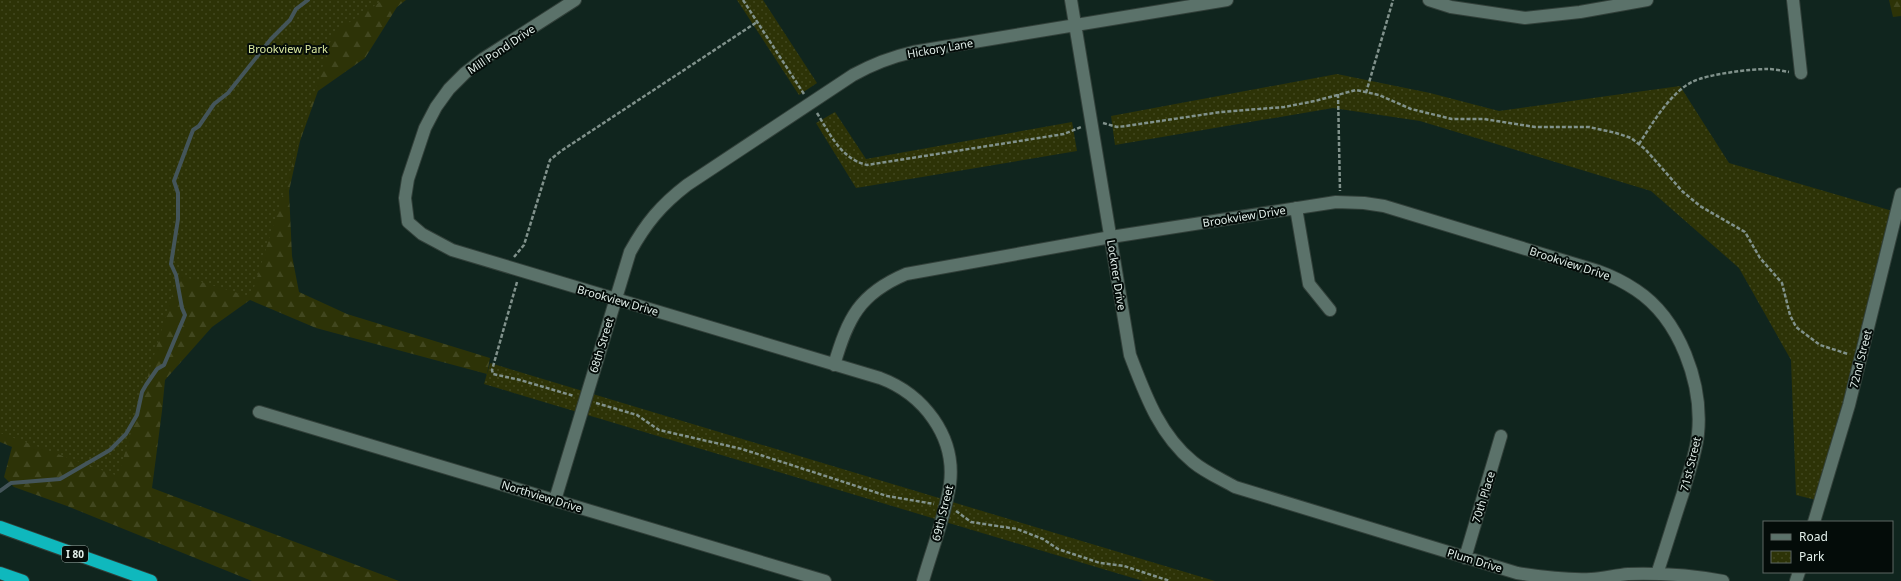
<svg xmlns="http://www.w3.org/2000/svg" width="1901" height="581" viewBox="0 0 1901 581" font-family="'Noto Sans',sans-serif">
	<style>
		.forest { fill: url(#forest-firs) }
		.park { fill: url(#park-dots) }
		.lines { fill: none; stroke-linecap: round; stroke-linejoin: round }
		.stream { stroke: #44555a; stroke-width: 4 }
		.minor-casing { stroke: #32403a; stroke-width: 14 }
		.highway-casing { stroke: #32403a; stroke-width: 14 }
		.path { stroke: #81928c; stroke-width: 2.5; stroke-dasharray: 4 2; stroke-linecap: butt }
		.minor { stroke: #5b726a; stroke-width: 12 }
		.highway { stroke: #0fb8bd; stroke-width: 12 }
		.labels { text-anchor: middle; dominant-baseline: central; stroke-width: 4; stroke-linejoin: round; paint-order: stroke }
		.shield { fill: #040c09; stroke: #a0aca7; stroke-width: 1 }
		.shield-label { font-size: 10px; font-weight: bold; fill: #e3f0eb }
		.park-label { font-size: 11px; fill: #dbe9a1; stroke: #040c09 }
		.street-label { font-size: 11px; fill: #e3f0eb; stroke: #040c09 }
	</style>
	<defs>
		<pattern id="forest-firs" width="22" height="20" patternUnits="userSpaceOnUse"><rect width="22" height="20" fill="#2d3307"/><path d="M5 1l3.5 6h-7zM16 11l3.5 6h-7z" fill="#41471f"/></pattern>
		<pattern id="park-dots" width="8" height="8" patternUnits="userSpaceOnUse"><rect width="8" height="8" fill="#2d3307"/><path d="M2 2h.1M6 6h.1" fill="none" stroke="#41471f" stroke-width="1.8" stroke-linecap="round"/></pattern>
	</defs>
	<rect width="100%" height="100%" fill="#10251e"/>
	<path class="forest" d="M233,0H406L397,7L365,58L318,91L300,141L289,191L292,256L299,292L347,314L490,358L487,374L316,328L250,300L212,327L165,380L162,411L152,488L399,581H252L67,506L14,487L4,477L12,447L0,442V273Z
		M1889,0H1901V16L1893,17Z"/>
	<path class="park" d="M0,0H383L333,33L251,297L178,275L118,476L0,433Z
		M737,0H763L817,83L799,95Z
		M1337,74L1430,93L1499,111L1680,86L1729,163L1896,212L1820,501L1796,495L1791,360L1739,268L1651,191L1420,121L1333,108L1115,145L1111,116Z
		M835,112L866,159L1072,122L1077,151L856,188L816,123Z
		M490,363L1215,581H1143L484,384Z"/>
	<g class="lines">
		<path class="stream" d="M0,491L11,483L60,479L110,450L126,434L137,415L142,392L146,385L157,369L164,365L185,315L182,308L176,275L171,264L178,219V193L174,181L193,130L199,126L214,104L228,93L271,39L290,20L296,9L308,0"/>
		<g class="minor-casing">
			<path id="minor" d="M575,0L483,59L465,73L449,89L436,107L425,128L408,179L405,198L408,222L422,234L452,250L880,378C923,394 956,436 950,484C945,517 932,549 923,581
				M1071,0L1130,355C1145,394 1159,434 1193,462C1205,472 1221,479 1235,487L1517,573C1541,577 1566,580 1591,579C1603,579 1615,575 1628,574C1660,573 1692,575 1723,581
				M1429,0L1451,7L1525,18L1580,12L1647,0
				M1793,0L1801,73
				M1296,208L1309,284L1330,310
				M834,365C848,318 859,294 906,274L1111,237L1336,202L1364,203L1384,206L1598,271C1612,276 1624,282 1636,290C1680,319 1703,384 1698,434C1696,454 1688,474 1683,493C1674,520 1666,547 1657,574
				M259,412L825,581
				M555,500L630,252C646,223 661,205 687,185L853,75C873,64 891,57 913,52L1227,0
				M1814,522L1849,405L1901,194
				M1465,558L1501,436
				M1796,581L1799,572"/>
		</g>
		<g class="highway-casing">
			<path id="highway" d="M0,527L151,581
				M0,573L23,581"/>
		</g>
		<path class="path" d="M743,0L804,94
			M1366,93L1393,0
			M1338,94L1340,191
			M817,113C830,134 841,159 867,165L1064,134L1081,127
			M1103,123L1117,127L1126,126L1221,112L1284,107L1315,101L1356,90L1379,95L1411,109L1452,119H1484L1535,127H1589L1616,133L1631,138L1645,149L1682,191L1700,206L1745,232L1760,258L1782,283L1790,315L1796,327L1820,345L1848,354
			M1639,144C1652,124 1670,93 1692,82C1707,74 1751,69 1768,69C1775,69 1783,71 1789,72
			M514,257L524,245L550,160L561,151L757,22
			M517,282L492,370L493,374L520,380L574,396
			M596,403L637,415L659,430L742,449L887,496L934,504
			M956,511L971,522L1017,529L1043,539L1058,549L1100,563L1124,566L1170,581"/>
		<use href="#minor" class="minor"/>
		<use href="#highway" class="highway"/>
	</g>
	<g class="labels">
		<rect class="shield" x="62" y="546" width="26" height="16" rx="3"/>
		<g class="shield-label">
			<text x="75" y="554">I 80</text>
		</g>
		<g class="park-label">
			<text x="288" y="48">Brookview Park</text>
		</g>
		<g class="street-label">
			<text transform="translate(940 48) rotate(-10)">Hickory Lane</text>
			<text transform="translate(501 49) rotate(-34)">Mill Pond Drive</text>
			<text transform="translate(1244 216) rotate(-9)">Brookview Drive</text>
			<text transform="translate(1570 263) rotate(18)">Brookview Drive</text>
			<text transform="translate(1117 275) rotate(81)">Lockner Drive</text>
			<text transform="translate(618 300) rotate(16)">Brookview Drive</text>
			<text transform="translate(601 345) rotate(-73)">68th Street</text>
			<text transform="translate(1860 359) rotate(-76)">72nd Street</text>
			<text transform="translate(1690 464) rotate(-76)">71st Street</text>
			<text transform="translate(542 496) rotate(17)">Northview Drive</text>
			<text transform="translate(1483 497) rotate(-73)">70th Place</text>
			<text transform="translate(942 513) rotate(-76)">69th Street</text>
			<text transform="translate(1475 560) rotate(17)">Plum Drive</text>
		</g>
	</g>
	<rect x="1763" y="521" width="130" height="52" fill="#040c09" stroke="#5d6763"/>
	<rect x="1771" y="534" width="20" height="6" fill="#5b726a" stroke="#5d6763"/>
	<text x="1799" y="541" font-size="12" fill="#e3f0eb">Road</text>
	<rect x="1771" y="551" width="20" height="12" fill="url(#park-dots)" stroke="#5d6763"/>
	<text x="1799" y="561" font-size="12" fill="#e3f0eb">Park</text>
</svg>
